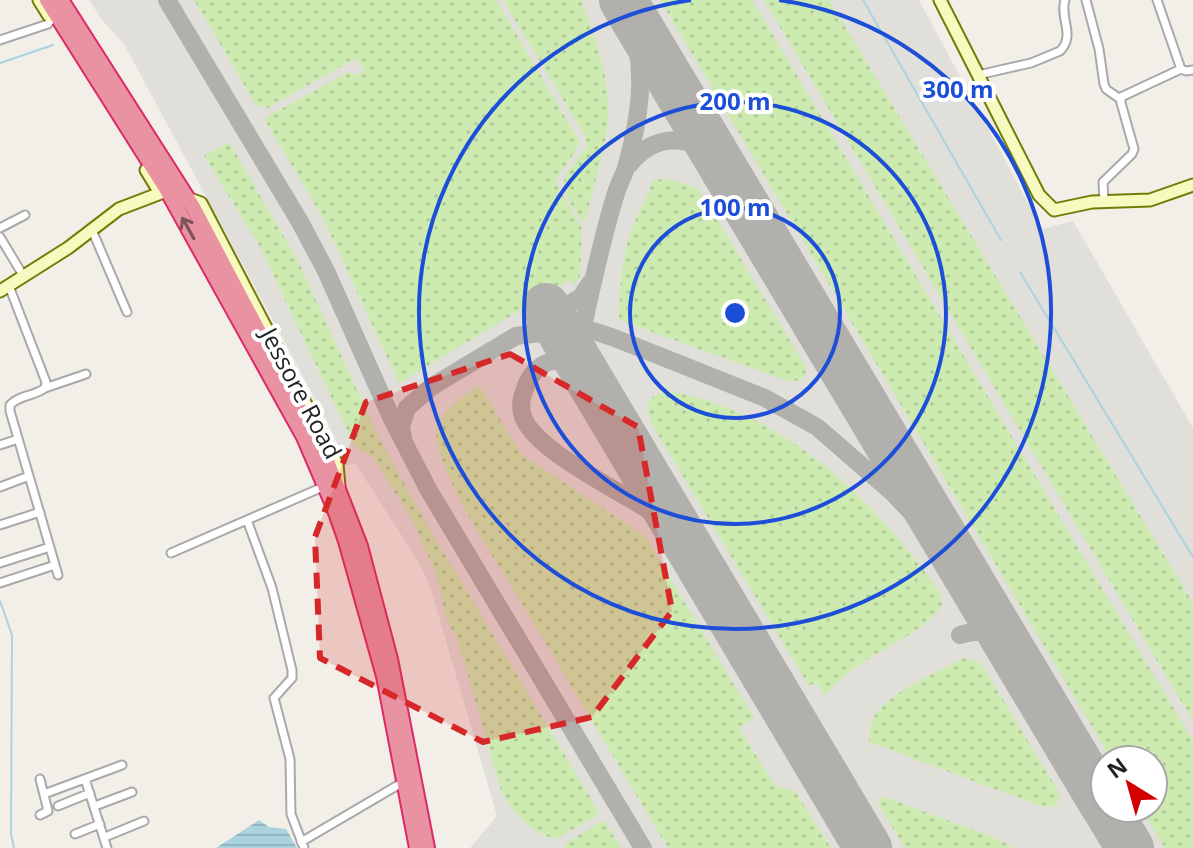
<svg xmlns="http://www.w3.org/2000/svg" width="1193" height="848" viewBox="0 0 1193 848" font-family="'Open Sans',sans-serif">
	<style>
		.airport { fill: #e1dfda; fill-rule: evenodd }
		.grass { fill: url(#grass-dots) }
		.water { fill: url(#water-rules) }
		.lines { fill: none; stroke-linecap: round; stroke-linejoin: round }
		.stream { stroke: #aad3df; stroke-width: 2 }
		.taxiway { stroke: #b1b0ac; stroke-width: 18 }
		.runway { stroke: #b1b0ac; stroke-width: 48 }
		.street-casing { stroke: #a9a9a9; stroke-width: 11 }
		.secondary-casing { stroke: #707d05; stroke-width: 15 }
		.highway-casing { stroke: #dc2a67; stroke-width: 18 }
		.street { stroke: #fff; stroke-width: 7 }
		.secondary { stroke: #f7fabf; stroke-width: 11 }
		.highway { stroke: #e892a2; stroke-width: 14 }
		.oneway { stroke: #7b545c }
		.marked { fill: #d62828; fill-opacity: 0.2; stroke: #d62828; stroke-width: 6; stroke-dasharray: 16 10; stroke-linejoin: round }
		.ring { fill: none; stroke: #1d4ed8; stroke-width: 4 }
		.labels { text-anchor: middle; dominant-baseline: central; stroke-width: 8; stroke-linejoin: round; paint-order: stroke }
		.street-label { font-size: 24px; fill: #222; stroke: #fff }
		.centre { fill: #1d4ed8; stroke: #fff; stroke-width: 4 }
		.ring-label { font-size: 24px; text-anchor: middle; font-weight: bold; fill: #1d4ed8; stroke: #fff; stroke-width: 8; stroke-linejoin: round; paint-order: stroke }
	</style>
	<defs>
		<pattern id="grass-dots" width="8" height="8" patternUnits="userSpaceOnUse" patternTransform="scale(2)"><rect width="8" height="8" fill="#cdebb0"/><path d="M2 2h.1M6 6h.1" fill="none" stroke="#b0c997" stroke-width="1.8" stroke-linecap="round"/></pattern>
		<pattern id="water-rules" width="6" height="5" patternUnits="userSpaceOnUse" patternTransform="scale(2)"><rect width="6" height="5" fill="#aad3df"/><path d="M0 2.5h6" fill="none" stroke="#92b5bf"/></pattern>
	</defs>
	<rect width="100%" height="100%" fill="#f2efe9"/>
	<path class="airport" d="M89,0H919L1042,229L1073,221L1193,428V848H470L497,816L430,586L418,561L355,463L347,466L326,419L124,44L102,20ZM1105,760H1153V808H1105Z"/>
	<path class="grass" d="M194,0H496L580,142C574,157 561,168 556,183L582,229L580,277L575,285L570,280L399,383L323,218L266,122L267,117L348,72L358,75L364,71L356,58L266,109L263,104L257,107Z
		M503,0H581C596,41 613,84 607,129C603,160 592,191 585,221L582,222C556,180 558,185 587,146L585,136Z
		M660,0H752L1193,741V848H1165L1141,808H1153V760H1112Z
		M764,0H829L1193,603V721Z
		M229,142L298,261L379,438L428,526L600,814L556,839C533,834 511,811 501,790L458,641L447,620L436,574L412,519L372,456L355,447L258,243L204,156Z
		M668,179L698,188L807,369L803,379L790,382L619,320C620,288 621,257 633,226C639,211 647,196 653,180Z
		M479,385L522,455L645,536L754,718L739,728L773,782L779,787L795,791L831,848H668C619,766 570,684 521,602C497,562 440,478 436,434C435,414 465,396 479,385Z
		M668,391C784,411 878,502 942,596V607C909,645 856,655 825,696L816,682L809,686L651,423L647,405L653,396Z
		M965,658L981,663L1058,791L1060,796L1056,806L1043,807L869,742C869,731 870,721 877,712C889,695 945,666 965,658Z
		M884,797L988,835L1015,848H905L879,805L878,800Z
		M604,820L621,848H563L566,843Z"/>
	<path class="water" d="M259,820L269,827L286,829L297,848H216Z"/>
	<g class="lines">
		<path class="stream" d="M863,0L1001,240
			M0,63L53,45
			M1020,272L1193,557
			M0,601L12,635L11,834L14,848"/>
		<path class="taxiway" d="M167,0L300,222L326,271L392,419L428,489L643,848
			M629,165C653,134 688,133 717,158
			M542,321L581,297L590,283
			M536,325L558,320L612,337L765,398L817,427L893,493L930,532L968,578
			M591,381C581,370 565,357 549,362C537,366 528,378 525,389C522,396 520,405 522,413C529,449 625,493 656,515C674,528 685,542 697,560
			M593,384L581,346L582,331C592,285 602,238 616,193C619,183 625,174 627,164C642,109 647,63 627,8
			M403,438L401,427L407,408L431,387L516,336L539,333L561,342L582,368
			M960,635C981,628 994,632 1010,648"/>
		<path class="runway" d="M623,0L1105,807
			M546,307L868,848
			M1106,808L1130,848"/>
		<g class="street-casing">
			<path id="street" d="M1086,0L1099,49L1104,84L1106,89L1120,99
				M1157,0L1181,69L1186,71L1193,70
				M0,40L48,24L54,16
				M978,75L1031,63L1060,51C1076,35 1059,18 1065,0
				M1104,202L1103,182L1132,154L1134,149L1121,103V97L1181,69
				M0,228L25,215
				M92,230L127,312
				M0,237L24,277
				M9,286L46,382L45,388C35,396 19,395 10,405V411L58,575
				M45,388L86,374
				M0,445L18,439
				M0,487L29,476
				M247,520L272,588L292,670V678L274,698L290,759L291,814L304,848
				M0,525L40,512
				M171,553L325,486
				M0,563L50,547
				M0,583L55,565
				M40,779L48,811L40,815
				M85,779L107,848
				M44,794L122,765
				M58,806L90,793
				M95,806L132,792
				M75,834L100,824
				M105,837L144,821
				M301,842L405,781"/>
		</g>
		<g class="secondary-casing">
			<path id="secondary" d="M39,0L49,16
				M940,0L1039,195L1054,210L1092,202L1150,200L1193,185
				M146,170L160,193
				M187,198L201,203L337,464L339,486
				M0,291L68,248L119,209L166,191"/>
		</g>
		<g class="highway-casing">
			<path id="highway" d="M47,0L167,190L304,437L334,507L346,541L384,676L417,848
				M61,0L193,207L327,461L360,546L390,659L427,848"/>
		</g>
		<use href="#street" class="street"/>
		<use href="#secondary" class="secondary"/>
		<use href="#highway" class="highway"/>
	</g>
	<defs><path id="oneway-shaft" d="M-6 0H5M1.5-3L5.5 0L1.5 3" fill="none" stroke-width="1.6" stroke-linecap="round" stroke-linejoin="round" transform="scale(2)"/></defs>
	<use class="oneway" href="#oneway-shaft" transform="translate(188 228) rotate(-119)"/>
	<path class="marked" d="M510,354L638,427L672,611L592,717L483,742L320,658L315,537L366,402Z"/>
	<g class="ring">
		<circle cx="735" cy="313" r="105"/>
		<circle cx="735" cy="313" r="211"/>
		<path d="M779 0A316 316 0 1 1 691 0"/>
	</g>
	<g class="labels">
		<g class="street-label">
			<text transform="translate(302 393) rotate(62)">Jessore Road</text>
		</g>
	</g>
	<circle cx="735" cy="313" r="12" class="centre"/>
	<g class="ring-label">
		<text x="958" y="98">300 m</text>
		<text x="735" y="110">200 m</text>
		<text x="735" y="216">100 m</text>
	</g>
	<g transform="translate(1129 784) rotate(323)"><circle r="38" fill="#ffffff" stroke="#a7a7a7" stroke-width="2"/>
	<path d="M0-6L14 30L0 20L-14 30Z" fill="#d40000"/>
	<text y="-12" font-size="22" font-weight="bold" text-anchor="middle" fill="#222222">N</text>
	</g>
</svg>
